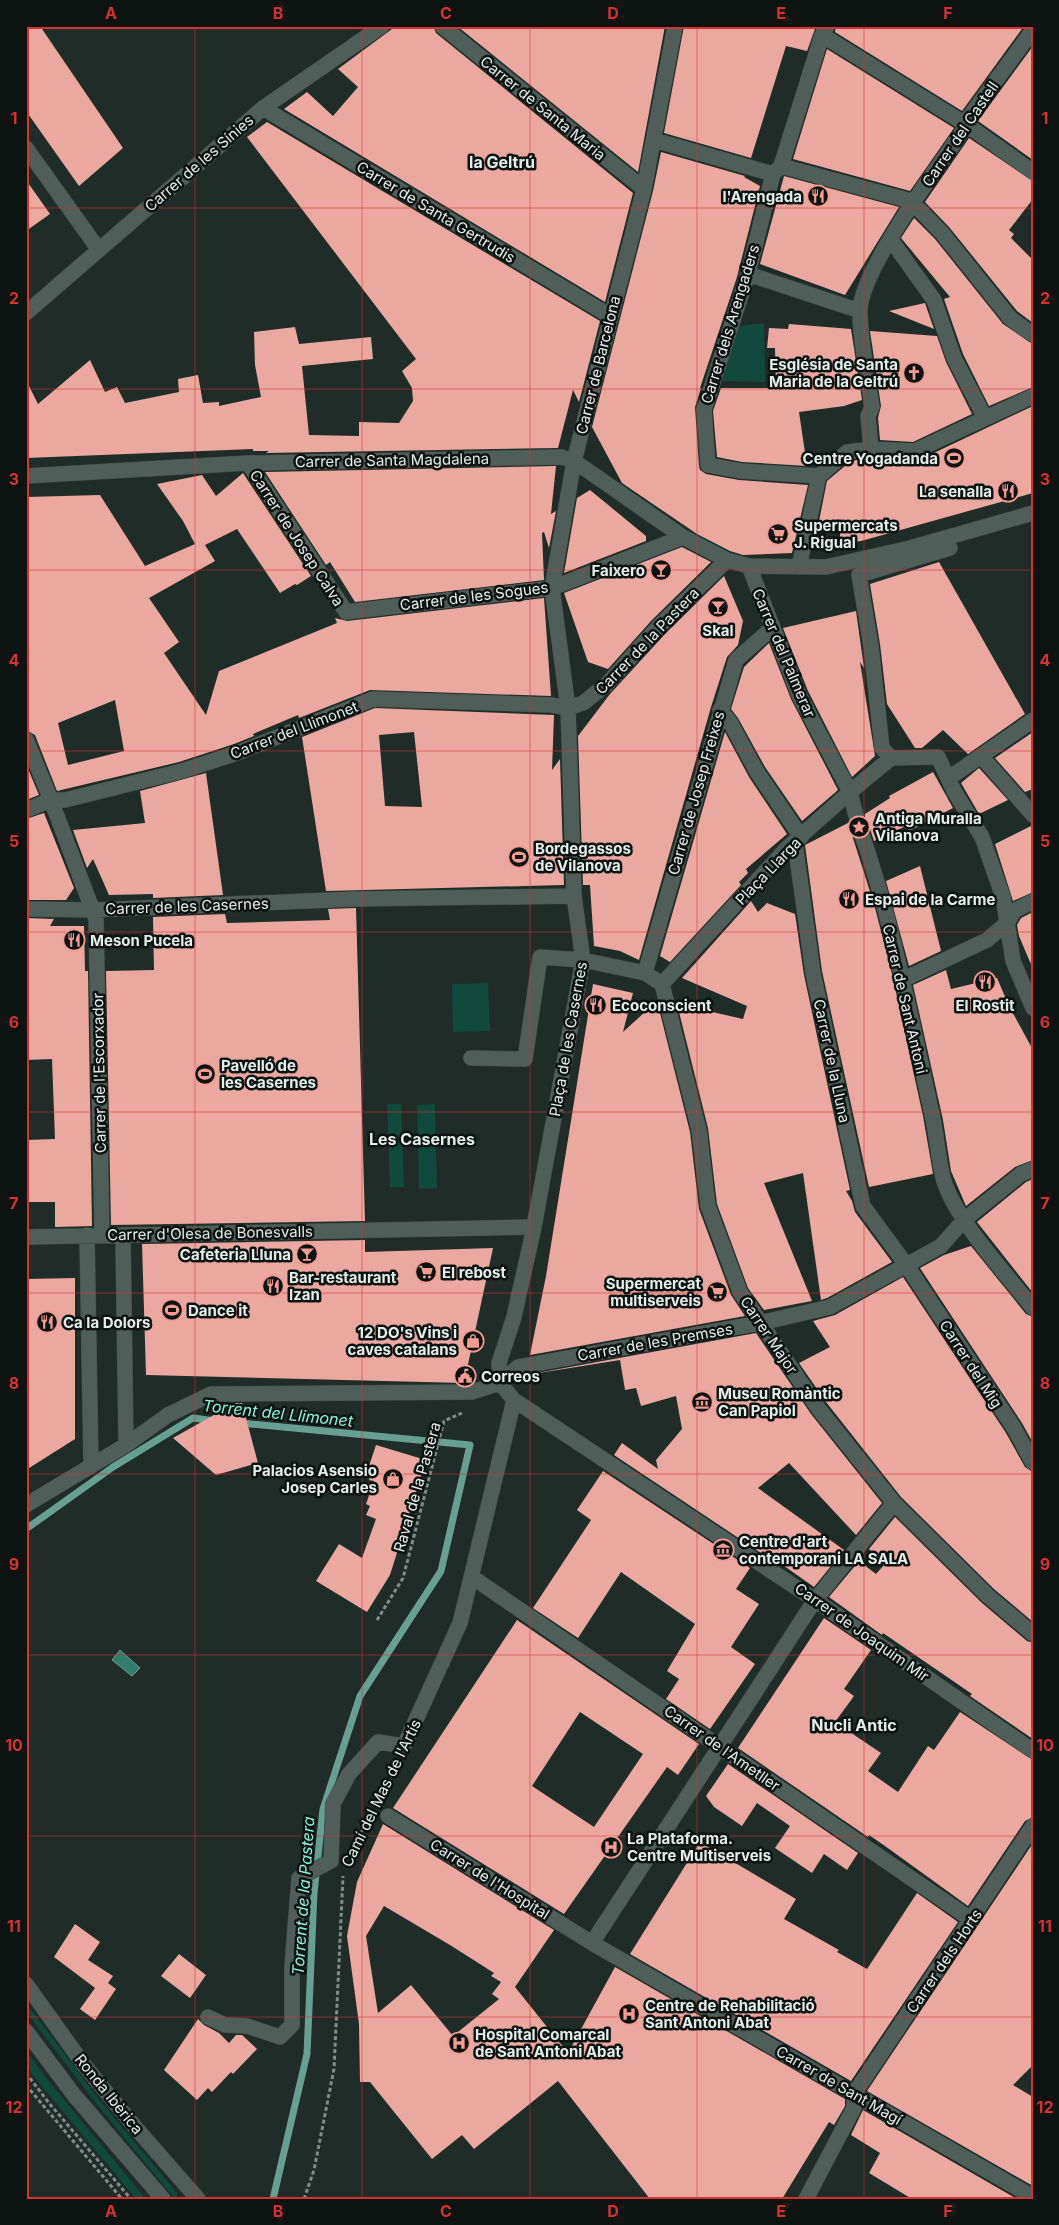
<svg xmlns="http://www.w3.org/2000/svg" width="1059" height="2225" viewBox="0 0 1059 2225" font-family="Inter,sans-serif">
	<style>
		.green { fill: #11493d }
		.water { fill: #327d6c; stroke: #679f92 }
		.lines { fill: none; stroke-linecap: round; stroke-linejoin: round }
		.stream { stroke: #679f92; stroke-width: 7 }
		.building { fill: #eaa8a0; fill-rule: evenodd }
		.minor-casing { stroke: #3d4845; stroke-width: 16 }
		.path { stroke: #818c89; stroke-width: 3; stroke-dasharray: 4 2.5; stroke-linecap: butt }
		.minor { stroke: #505e5a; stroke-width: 15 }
		.grid { fill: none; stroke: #d73232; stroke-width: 1; stroke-opacity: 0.55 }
		.labels { text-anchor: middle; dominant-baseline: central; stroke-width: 5; stroke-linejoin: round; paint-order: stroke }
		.street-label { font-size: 15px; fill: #e4edea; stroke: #0d1311 }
		.poi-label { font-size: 15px; font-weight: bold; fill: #e4edea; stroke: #0d1311; text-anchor: start }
		.neighbourhood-label { font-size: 16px; font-weight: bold; fill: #e4edea; stroke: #0d1311 }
		.water-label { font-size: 16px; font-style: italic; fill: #87f5d9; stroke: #0d1311 }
		.neatline { fill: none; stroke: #d73232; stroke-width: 2 }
		.grid-label { font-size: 16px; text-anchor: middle; font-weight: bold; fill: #d73232 }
	</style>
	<rect width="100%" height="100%" fill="#1f2c28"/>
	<path class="green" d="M764,323L765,382L721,381L740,326Z
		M488,983L490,1031L453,1032L452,984Z
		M387,1104H401L404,1187H390Z
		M435,1104L437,1188L419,1189L417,1105Z
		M26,2003L97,2097L178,2194L174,2198L95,2102L36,2025L26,2011Z
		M26,2050L43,2074L146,2199H136L35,2078L26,2066Z"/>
	<path class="water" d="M120,1650L140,1668L132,1676L112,1660Z"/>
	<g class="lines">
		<path class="stream" d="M240,1423L470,1445L441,1571L360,1696L323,1809L314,1893L307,2054L273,2199
			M26,1529L113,1467L193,1418L215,1421"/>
	</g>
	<path class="building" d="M26,26H40L123,148L79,186L26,111Z
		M396,26H433L436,33L633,193L605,302L284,109L307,92L333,116L358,87L338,69Z
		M457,26H665L638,172Z
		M684,26H816L806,54L807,51L786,46L751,158L664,133Z
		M836,26H1024L962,111L835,32Z
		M1033,46V160L978,121Z
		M827,49L954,128L910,191L793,159Z
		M267,122L600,321L579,402L573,390L558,448L266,453L269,451H253V449L26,458V380L38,404L90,360L105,392L117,387L125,403L179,392L178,379L198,375L203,403L219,402V406L261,397L255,365L254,332L295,327L299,344L371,337L373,359L302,366L309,435L359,436V422L399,423L413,401L412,388L402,371L416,359L247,137Z
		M969,138L1033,181V199L1009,230L1014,234L1011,238L1033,260V323L1017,311L949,227L925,202Z
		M661,152L745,176L744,177L760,186L737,277L700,388H701L695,407L699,466L700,470L706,474L739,480L808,485L792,553L743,555L730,551L697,534L622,483L592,427L653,191Z
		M784,176L899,207L845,295L760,264Z
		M26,180L50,214L26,231Z
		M914,218L935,239L1003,324L1033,344V387L989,406L963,354L944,299L950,297L901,238Z
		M925,303L934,329L889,311Z
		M789,324L851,329L862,400L844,406L799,412L807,466L742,462L717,457L713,411L721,388H776L775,348H767L769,328L788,329Z
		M870,331L937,336L946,362L972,414L913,442L880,440L878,418L881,406Z
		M1033,406V493L861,541L840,544V524L818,526L827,481L851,461L871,458L919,460Z
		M556,466L551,514L556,511L549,548L544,532L542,533L544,580L355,602L330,562L326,565L265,472Z
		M243,473L311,576L297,585L295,584L280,593L237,529L205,545L215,561L149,598L179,642L164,653L206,715L219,671L337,623L335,618L347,621L544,598L551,696L370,690L299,718L298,715L253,734L254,736L234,744L179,762L57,791L35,735L26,730V497L100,495L145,566L195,544L183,521L157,484L202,475L216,496ZM115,700L124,751L68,765L58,723Z
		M590,490L646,536V541L564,573L577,498Z
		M682,547L711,562L651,621L608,669L588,662L564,593Z
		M939,562L1025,714L968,754L943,730L922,748H915L887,704L880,644L870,584Z
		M724,576L743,621L738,645L727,657L711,707L639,960L620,951L594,946L590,885H583L578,736L610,694L665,634Z
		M856,611L864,668L860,662L875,756L852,777L808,691L783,628Z
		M769,643L791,699L838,790L802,821L765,767L738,718L731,709L744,667Z
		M375,708L554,715L552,770L560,759L564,885L326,891L302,737ZM414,732L422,807L385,806L379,735Z
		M725,732L749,777L787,834L746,869L748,873L739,882L741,885L670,962L660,956Z
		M1033,732V789L1025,792L995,758Z
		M26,764L39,795L26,800Z
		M979,768L1008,800L979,814L961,783Z
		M933,772L953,808L909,831L906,826L874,841L870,829L865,824V814L890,798L889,796Z
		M206,773L223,895L153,898V894L109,895L93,859L87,868L73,830L145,823L140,791Z
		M44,813L74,888L66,900H26V850H29L26,819Z
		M848,823L853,828L852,835L874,904L892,974L923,1116L933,1174L869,1187L822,971L805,845Z
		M1033,825V892L1013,901L995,844Z
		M920,866L941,951L909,966L886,881Z
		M751,901L758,912L767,903L795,914L804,975L850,1190L846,1191L852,1201L855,1212L892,1262L827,1298L821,1300L803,1173L764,1183L812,1301L764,1310L748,1288L717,1204L708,1128L677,1004L743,1019L747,1006L682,978Z
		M356,908L365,1221L111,1225L106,971L154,970L153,917L225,914L227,923L330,920L328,909Z
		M1033,912V969L1019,936L1017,925L1021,918Z
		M26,918L54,919L50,926H84L85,971H88L92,1226L55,1227V1202H26V1140L55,1139L52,1059L26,1060Z
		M946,970L951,989L997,978L1009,1006L1033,1050V1160L1015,1167L966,1206L951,1171L943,1120L913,985Z
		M593,984L633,993L623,1032L657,1001L690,1132L699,1209L731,1295L745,1316L530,1355L546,1276Z
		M1033,1179V1293L977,1222L1026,1182Z
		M365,1240V1252L493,1248L464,1383L146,1375L142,1244Z
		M971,1246L1026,1314L1033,1317V1443L1022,1423L920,1268L944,1255Z
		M903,1277L1006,1433L1025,1467L1033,1472V1622L994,1589L901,1497L826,1402L799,1363L830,1347L813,1321L835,1315Z
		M75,1278V1439L26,1470V1279Z
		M756,1333L811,1414L882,1503L856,1535L789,1463L758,1488L844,1550L814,1587L763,1551L761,1553L614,1455L622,1443L658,1469L656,1460L682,1429L676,1396L641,1406L636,1388L625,1390L620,1360L526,1375Z
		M235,1403H242L258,1463L216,1475L173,1438Z
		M376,1445L426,1460L390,1575L367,1612L316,1581L339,1544L362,1558L376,1519L366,1515L370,1506L366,1504L374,1481L369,1480L372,1469H368Z
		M603,1471L750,1568L736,1589L759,1604L731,1647L755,1664L710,1729L666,1699L679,1679L667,1671L695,1624L621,1572L578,1638L533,1608L591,1520L577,1510Z
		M895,1517L982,1603L1027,1641L1033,1643V1739L970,1696L972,1694L883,1633L882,1635L829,1597L859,1561L876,1574L884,1565L869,1549Z
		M824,1618L871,1650L844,1689L854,1696L835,1722L881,1753L868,1771L898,1792L928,1746L934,1750L960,1712L1033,1760V1817L1025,1821L968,1906L885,1846L869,1835L868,1837L738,1748Z
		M517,1620L699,1744L678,1775L667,1767L564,1914L393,1808ZM580,1712L643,1754L594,1827L532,1786Z
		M728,1764L858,1853L847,1870L824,1854L812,1873L775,1848L790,1826L757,1803L742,1826L714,1807L706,1796Z
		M383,1824L554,1930L515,1987L568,2053L615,1967L845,2099V2106L834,2125L829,2122L782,2199H650L558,2081L474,2149L462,2135L432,2159L370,2082H360L359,2024L347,1936L357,1882ZM384,1906L450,1945L494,1973L491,1976L501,1982L492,1994L499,1999L453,2036L411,1985L378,2013L366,1936Z
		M700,1842L796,1899L784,1919L839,1950L837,1952L867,1969L917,1893L958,1922L851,2081L630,1954Z
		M1033,1843V2065L1013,2085L1033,2097V2186L867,2091Z
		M75,1924L100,1942L88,1960L113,1976L108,1983L116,1989L95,2020L80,2009L95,1988L54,1957Z
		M179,1954L206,1975L190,1998L161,1976Z
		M198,2019L204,2025L219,2033L229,2043L236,2035H242L257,2049L233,2074L231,2072L212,2092L208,2088L197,2100L164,2070Z
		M863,2110L1017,2199H912L869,2173L880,2153L851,2135Z"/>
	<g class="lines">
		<g class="minor-casing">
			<path id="minor" d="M442,26L644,189
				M675,26L644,189L574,461L552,588L568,708L574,896L583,960L534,1227L514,1317L499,1363L500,1383L514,1400L815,1600L1033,1751
				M822,35L967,125L1033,172
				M263,108L610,316
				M654,140L773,174
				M26,148L99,250
				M781,166L911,201L942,233L1010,318L1033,335
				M891,240L934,300L954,358L985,418
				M748,274L860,311
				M26,313L263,108L382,26
				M871,449L868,416L872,407C868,378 860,340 860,312C859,271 941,163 967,125L969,117L1033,30
				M248,463L346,612L552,588L683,537
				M26,476L248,463L562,457L574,461L683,537L727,560L749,566L826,567L910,548L1033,513
				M819,476L741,471L708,465L704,410L748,274L773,174L781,166L822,35L827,26
				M749,566L799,695L850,792L857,820
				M799,567L819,476L847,452L871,449L915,451L1033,396
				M720,710L730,722L757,772L801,837
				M26,739L51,800L96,919L102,1235
				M981,756L1033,815
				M891,758L882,748L871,646L859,575L950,548
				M949,778L1033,720
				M26,810L51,800H65L182,771L237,753L373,699L551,705L568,708L583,703L606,685L658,627L727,560
				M861,832C893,923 911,1020 932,1114C937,1136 938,1160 944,1181C956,1220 1007,1275 1033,1308
				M795,843L813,973L863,1206L907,1266L1014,1428L1033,1463
				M26,909L93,910L354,899L574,896
				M645,973L736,660L772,628
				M902,980L987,940L1008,922L1014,911L1033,901
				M662,984L699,1130L708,1206L740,1292L818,1408L894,1503L988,1596L1033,1634
				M471,1058L525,1059L540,957L583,960L645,973L662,984L787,848L850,792L891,758L938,757L954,791L982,837L1003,897L1013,961L1033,1008
				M87,1235L91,1465
				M123,1235L126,1445
				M26,1237L534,1227
				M26,1505L126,1445L168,1415L211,1394L472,1392L500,1383L518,1367L760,1323L830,1307L941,1246L964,1220L1021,1174L1033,1169
				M472,1577L972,1920
				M388,1816L592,1943L1033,2197
				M592,1943L815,1600L894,1503
				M26,1984L84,2065L135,2127L198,2199
				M208,2017L225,2025L247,2026L280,2037L292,2025V1966L299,1878L331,1861L333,1804L349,1774L378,1742L404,1746L460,1623L514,1400
				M26,2031L74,2095L163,2199
				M806,2199L854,2108V2094L1033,1826"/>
		</g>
		<path class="path" d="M377,1620L403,1578L444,1421L462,1413
			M378,1800L396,1763
			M352,1851L368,1819
			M26,2073L49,2103L131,2199
			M26,2085L122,2199
			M304,2199L314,2170L334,2069L343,1876"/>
		<use href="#minor" class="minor"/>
	</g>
	<path class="grid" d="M195,26V2199M362,26V2199M530,26V2199M697,26V2199M864,26V2199M26,208H1033M26,389H1033M26,570H1033M26,751H1033M26,932H1033M26,1112H1033M26,1293H1033M26,1474H1033M26,1655H1033M26,1836H1033M26,2017H1033"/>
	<defs>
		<g id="restaurant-ring" transform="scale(1.125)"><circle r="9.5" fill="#0d1311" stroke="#f59c91" stroke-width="1.5"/><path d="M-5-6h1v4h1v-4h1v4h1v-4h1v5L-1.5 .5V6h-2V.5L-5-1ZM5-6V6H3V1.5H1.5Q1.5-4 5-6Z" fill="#f59c91"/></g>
		<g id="church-ring" transform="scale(1.125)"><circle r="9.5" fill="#0d1311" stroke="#f59c91" stroke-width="1.5"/><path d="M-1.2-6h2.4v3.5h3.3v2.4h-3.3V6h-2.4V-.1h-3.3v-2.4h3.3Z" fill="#f59c91"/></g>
		<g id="stadium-ring" transform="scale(1.125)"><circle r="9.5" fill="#0d1311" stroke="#f59c91" stroke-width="1.5"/><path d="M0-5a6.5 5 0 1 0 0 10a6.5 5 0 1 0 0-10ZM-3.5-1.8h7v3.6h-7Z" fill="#f59c91"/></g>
		<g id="supermarket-ring" transform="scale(1.125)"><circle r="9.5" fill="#0d1311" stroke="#f59c91" stroke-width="1.5"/><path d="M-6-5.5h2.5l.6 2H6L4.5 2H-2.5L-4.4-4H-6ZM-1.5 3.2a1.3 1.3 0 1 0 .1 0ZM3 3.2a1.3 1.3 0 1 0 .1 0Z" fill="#f59c91"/></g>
		<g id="bar-ring" transform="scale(1.125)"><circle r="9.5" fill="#0d1311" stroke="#f59c91" stroke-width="1.5"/><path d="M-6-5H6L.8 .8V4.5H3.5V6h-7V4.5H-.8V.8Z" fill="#f59c91"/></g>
		<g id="sight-ring" transform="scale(1.125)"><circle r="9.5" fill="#0d1311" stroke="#f59c91" stroke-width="1.5"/><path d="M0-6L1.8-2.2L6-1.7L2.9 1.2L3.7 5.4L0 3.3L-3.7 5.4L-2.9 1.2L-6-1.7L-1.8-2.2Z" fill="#f59c91"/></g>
		<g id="shop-ring" transform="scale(1.125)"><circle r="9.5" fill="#0d1311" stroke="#f59c91" stroke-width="1.5"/><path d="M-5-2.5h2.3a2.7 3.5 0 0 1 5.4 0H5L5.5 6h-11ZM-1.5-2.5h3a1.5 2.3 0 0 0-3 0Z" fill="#f59c91"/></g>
		<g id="civic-ring" transform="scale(1.125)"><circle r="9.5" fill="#0d1311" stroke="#f59c91" stroke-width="1.5"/><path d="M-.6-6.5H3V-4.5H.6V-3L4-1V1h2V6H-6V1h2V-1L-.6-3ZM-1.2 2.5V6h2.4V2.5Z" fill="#f59c91"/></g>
		<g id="museum-ring" transform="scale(1.125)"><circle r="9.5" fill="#0d1311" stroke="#f59c91" stroke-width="1.5"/><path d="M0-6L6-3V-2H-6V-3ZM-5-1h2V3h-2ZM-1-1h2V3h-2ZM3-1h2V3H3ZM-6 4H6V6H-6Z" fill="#f59c91"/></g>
		<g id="hospital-ring" transform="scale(1.125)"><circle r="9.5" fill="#0d1311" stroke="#f59c91" stroke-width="1.5"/><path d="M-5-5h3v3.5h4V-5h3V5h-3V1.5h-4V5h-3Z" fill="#f59c91"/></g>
	</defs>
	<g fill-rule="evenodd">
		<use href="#restaurant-ring" x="818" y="196"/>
		<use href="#church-ring" x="914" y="373"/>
		<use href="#stadium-ring" x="954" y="458"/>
		<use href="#restaurant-ring" x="1008" y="491"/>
		<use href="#supermarket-ring" x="778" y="534"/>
		<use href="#bar-ring" x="661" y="570"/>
		<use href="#bar-ring" x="718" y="607"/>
		<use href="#sight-ring" x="859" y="827"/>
		<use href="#stadium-ring" x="519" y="857"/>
		<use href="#restaurant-ring" x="849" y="899"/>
		<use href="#restaurant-ring" x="74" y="940"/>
		<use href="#restaurant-ring" x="985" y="982"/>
		<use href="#restaurant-ring" x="596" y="1005"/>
		<use href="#stadium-ring" x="205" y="1074"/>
		<use href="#bar-ring" x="307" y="1254"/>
		<use href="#supermarket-ring" x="426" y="1272"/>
		<use href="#restaurant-ring" x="273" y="1286"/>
		<use href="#supermarket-ring" x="717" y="1292"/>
		<use href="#stadium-ring" x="172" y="1310"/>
		<use href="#restaurant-ring" x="47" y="1322"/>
		<use href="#shop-ring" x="473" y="1341"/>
		<use href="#civic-ring" x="465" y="1376"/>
		<use href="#museum-ring" x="702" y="1402"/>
		<use href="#shop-ring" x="393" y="1479"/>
		<use href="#museum-ring" x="723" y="1550"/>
		<use href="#hospital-ring" x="611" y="1847"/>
		<use href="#hospital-ring" x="629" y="2014"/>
		<use href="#hospital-ring" x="459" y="2043"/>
	</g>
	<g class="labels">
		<g class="street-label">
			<text transform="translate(543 108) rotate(39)">Carrer de Santa Maria</text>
			<text transform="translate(960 134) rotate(-56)">Carrer del Castell</text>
			<text transform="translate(199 163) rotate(-41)">Carrer de les Sínies</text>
			<text transform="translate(436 212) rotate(31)">Carrer de Santa Gertrudis</text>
			<text transform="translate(730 324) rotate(-73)">Carrer dels Arengaders</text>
			<text transform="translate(598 365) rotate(-76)">Carrer de Barcelona</text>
			<text transform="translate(392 460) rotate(-1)">Carrer de Santa Magdalena</text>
			<text transform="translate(297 538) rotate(57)">Carrer de Josep Calva</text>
			<text transform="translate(474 596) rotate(-7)">Carrer de les Sogues</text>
			<text transform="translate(647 641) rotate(-46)">Carrer de la Pastera</text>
			<text transform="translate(784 653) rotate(67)">Carrer del Palmerar</text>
			<text transform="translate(294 730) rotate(-21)">Carrer del Llimonet</text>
			<text transform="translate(696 793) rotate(-74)">Carrer de Josep Freixes</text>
			<text transform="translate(768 871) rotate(-46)">Plaça Llarga</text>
			<text transform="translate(187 906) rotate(-2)">Carrer de les Casernes</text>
			<text transform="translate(905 999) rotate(77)">Carrer de Sant Antoni</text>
			<text transform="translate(568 1039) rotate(-80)">Plaça de les Casernes</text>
			<text transform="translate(832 1061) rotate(78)">Carrer de la Lluna</text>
			<text transform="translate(99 1073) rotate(-91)">Carrer de l'Escorxador</text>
			<text transform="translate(210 1233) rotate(-1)">Carrer d'Olesa de Bonesvalls</text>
			<text transform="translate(769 1335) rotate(56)">Carrer Major</text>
			<text transform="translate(655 1342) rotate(-10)">Carrer de les Premses</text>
			<text transform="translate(971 1364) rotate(57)">Carrer del Mig</text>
			<text transform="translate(417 1487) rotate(-74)">Raval de la Pastera</text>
			<text transform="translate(862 1632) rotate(35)">Carrer de Joaquim Mir</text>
			<text transform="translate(722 1748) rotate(35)">Carrer de l'Ametller</text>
			<text transform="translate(381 1793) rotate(-64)">Camí del Mas de l'Artís</text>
			<text transform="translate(490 1879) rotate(32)">Carrer de l'Hospital</text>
			<text transform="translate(944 1961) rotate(-56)">Carrer dels Horts</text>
			<text transform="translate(839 2085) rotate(30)">Carrer de Sant Magí</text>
			<text transform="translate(109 2094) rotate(51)">Ronda Ibèrica</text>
		</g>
		<g class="poi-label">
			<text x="802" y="196" text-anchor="end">l'Arengada</text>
			<text x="898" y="364" text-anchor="end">Església de Santa<tspan x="898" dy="17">Maria de la Geltrú</tspan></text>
			<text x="938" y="458" text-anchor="end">Centre Yogadanda</text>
			<text x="992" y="491" text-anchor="end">La senalla</text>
			<text x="794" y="525">Supermercats<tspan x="794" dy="17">J. Rigual</tspan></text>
			<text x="645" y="570" text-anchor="end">Faixero</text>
			<text x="718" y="630" text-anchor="middle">Skal</text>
			<text x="875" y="818">Antiga Muralla<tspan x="875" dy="17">Vilanova</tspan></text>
			<text x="535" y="848">Bordegassos<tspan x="535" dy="17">de Vilanova</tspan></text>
			<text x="865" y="899">Espai de la Carme</text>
			<text x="90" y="940">Meson Pucela</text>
			<text x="612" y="1005">Ecoconscient</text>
			<text x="985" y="1005" text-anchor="middle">El Rostit</text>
			<text x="221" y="1065">Pavelló de<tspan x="221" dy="17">les Casernes</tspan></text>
			<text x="291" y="1254" text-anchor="end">Cafeteria Lluna</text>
			<text x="442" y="1272">El rebost</text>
			<text x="289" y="1277">Bar-restaurant<tspan x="289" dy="17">Izan</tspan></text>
			<text x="701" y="1283" text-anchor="end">Supermercat<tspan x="701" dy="17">multiserveis</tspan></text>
			<text x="188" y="1310">Dance it</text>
			<text x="63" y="1322">Ca la Dolors</text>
			<text x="457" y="1332" text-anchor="end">12 DO's Vins i<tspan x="457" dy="17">caves catalans</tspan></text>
			<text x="481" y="1376">Correos</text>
			<text x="718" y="1393">Museu Romàntic<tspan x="718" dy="17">Can Papiol</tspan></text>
			<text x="377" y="1470" text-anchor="end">Palacios Asensio<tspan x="377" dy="17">Josep Carles</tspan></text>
			<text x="739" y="1541">Centre d'art<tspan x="739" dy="17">contemporani LA SALA</tspan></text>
			<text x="627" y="1838">La Plataforma.<tspan x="627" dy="17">Centre Multiserveis</tspan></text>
			<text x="645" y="2005">Centre de Rehabilitació<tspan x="645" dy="17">Sant Antoni Abat</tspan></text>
			<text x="475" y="2034">Hospital Comarcal<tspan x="475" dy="17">de Sant Antoni Abat</tspan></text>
		</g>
		<g class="neighbourhood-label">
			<text x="502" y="162">la Geltrú</text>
			<text x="422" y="1139">Les Casernes</text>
			<text x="854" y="1725">Nucli Antic</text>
		</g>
		<g class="water-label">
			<text transform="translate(278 1413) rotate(6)">Torrent del Llimonet</text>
			<text transform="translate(303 1896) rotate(-86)">Torrent de la Pastera</text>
		</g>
	</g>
	<rect width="1059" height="2225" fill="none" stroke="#0d1311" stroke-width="55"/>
	<rect x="28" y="28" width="1004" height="2170" class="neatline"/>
	<g class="grid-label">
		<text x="111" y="19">A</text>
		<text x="278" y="19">B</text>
		<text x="446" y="19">C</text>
		<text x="613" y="19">D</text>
		<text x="781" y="19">E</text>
		<text x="948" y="19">F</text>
		<text x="14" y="124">1</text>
		<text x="1045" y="124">1</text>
		<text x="14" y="304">2</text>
		<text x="1045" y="304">2</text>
		<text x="14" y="485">3</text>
		<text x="1045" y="485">3</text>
		<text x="14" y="666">4</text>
		<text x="1045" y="666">4</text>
		<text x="14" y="847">5</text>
		<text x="1045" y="847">5</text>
		<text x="14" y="1028">6</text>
		<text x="1045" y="1028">6</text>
		<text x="14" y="1209">7</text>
		<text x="1045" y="1209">7</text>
		<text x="14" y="1389">8</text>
		<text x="1045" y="1389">8</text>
		<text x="14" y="1570">9</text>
		<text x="1045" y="1570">9</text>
		<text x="14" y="1751">10</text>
		<text x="1045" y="1751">10</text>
		<text x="14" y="1932">11</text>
		<text x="1045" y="1932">11</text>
		<text x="14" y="2113">12</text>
		<text x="1045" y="2113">12</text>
		<text x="111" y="2217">A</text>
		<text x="278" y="2217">B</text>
		<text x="446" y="2217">C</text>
		<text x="613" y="2217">D</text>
		<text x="781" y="2217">E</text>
		<text x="948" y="2217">F</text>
	</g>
</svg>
